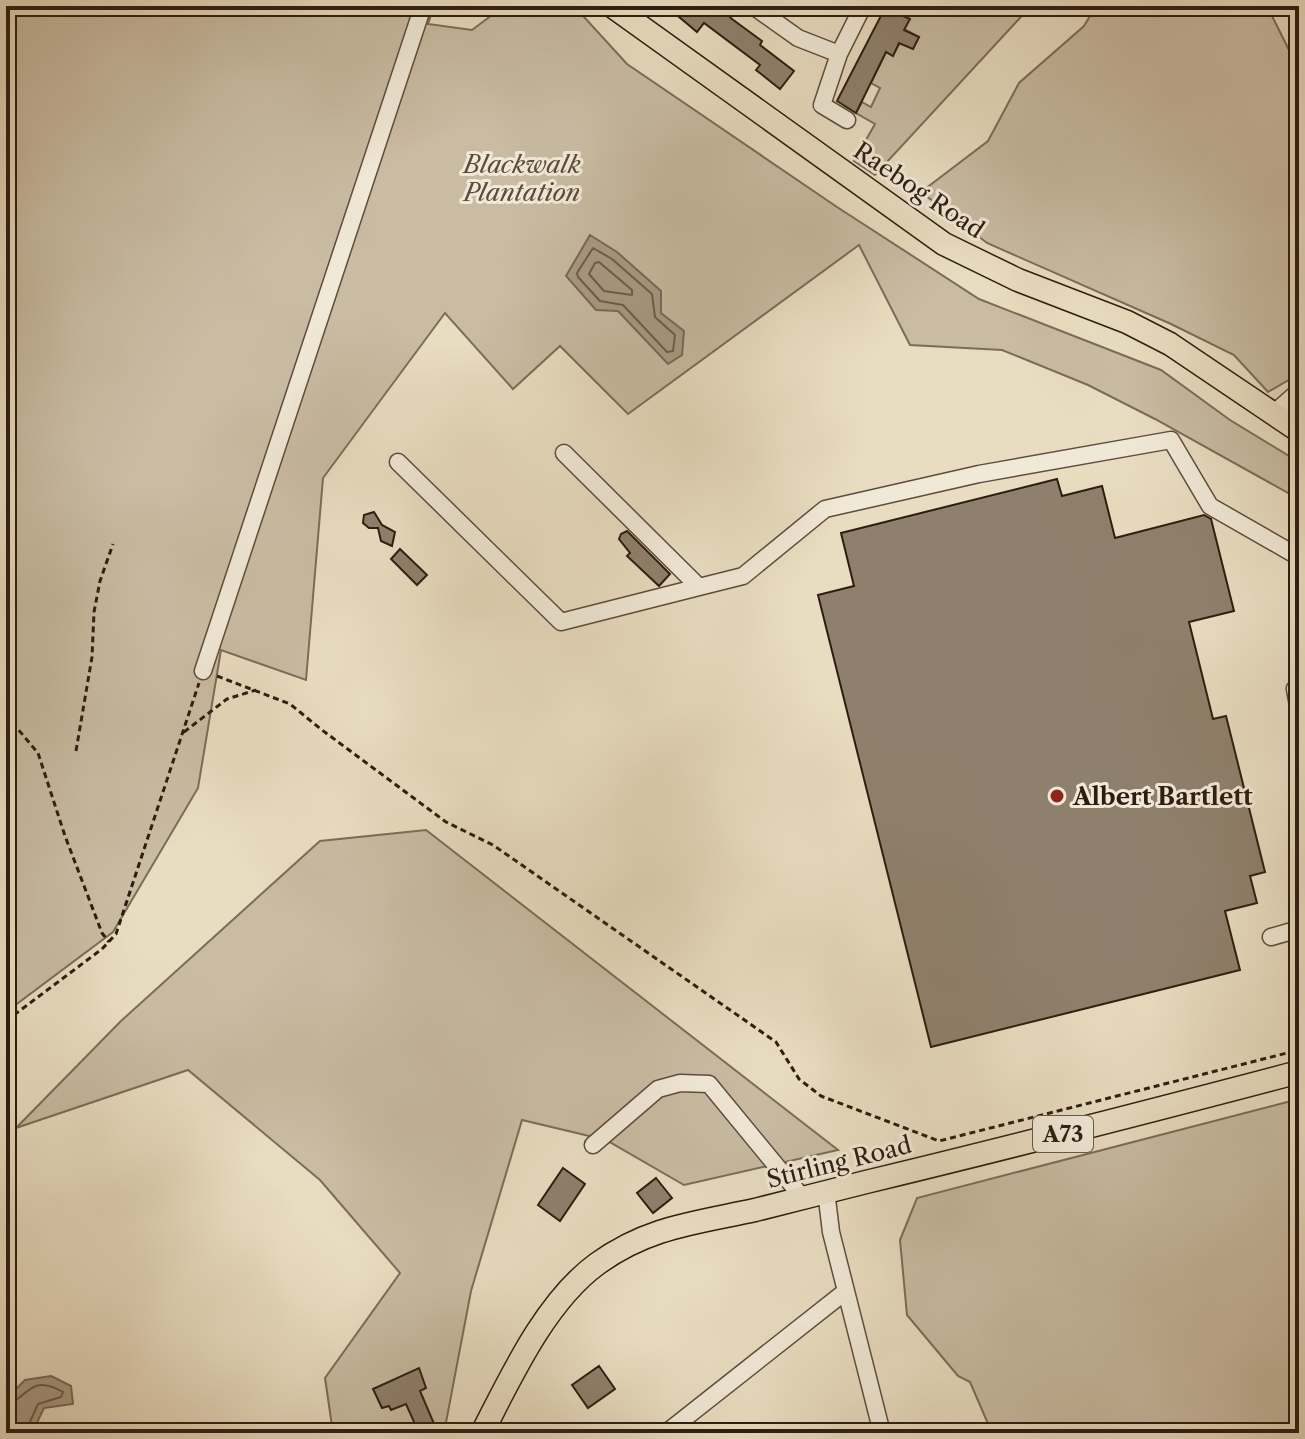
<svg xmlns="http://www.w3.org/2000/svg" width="1305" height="1439" viewBox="0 0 1305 1439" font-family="'Libre Caslon Text',serif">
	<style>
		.green { fill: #c9bca3; stroke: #7c6c5a; stroke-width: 2 }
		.water { fill: #a99b85; stroke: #786857; stroke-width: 2 }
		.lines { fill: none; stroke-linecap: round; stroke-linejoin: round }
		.shore { stroke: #6c5c4b; stroke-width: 2 }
		.building { fill: #8f806d; stroke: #2e1c11; stroke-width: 2 }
		.minor-casing { stroke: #5d4c3d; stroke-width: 19 }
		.major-casing { stroke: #2e1c11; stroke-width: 25 }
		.path { stroke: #2e1c11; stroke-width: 3; stroke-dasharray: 6 4; stroke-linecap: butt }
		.minor { stroke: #f1e9d7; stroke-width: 16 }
		.major { stroke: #e9ddc1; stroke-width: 22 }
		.poi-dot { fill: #8f2418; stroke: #f1e9d7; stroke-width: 3 }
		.labels { text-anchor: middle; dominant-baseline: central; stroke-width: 6; stroke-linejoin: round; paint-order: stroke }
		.shield { fill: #f1e9d7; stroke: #685a4c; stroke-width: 2 }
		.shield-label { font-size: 22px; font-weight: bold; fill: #2e1c11 }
		.park-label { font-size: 24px; font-style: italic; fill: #5c4c3d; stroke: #f1e9d7 }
		.street-label { font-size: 24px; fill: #2e1c11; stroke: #f1e9d7 }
		.poi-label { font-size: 24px; font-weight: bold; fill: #2e1c11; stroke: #f1e9d7; text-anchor: start }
	</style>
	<rect width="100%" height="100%" fill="#e9ddc1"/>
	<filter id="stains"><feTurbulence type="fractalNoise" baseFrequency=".0025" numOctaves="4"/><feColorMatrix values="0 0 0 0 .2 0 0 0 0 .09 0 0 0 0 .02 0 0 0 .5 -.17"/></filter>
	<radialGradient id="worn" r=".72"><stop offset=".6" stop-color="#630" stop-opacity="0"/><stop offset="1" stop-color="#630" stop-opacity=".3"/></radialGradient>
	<path class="green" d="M6,6H434L428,24L472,30L504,6H574L627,64L837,207L979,299L1161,370L1230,420L1299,462V499L1155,419L1088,385L1002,350L910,345L859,245L628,414L560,346L513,389L445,313L323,478L306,680L221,650L198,788L113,932L6,1012Z
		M909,6H1031L875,175L854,161L875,124L856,113L862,102L871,107L880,88L871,83L886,52L893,55L900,43L913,49L919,37L904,29L909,19L903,16Z
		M1096,6H1267L1299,70V374L1268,392L1234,355L1171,324L987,243L921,192L988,141L1019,83L1084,26Z
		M426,830L838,1150L684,1185L606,1140L522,1120L471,1291L444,1433H333L325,1378L400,1273L320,1180L188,1070L16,1128L121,1021L320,841Z
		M1299,1099V1433H992L970,1382L958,1376L907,1315L900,1240L917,1198Z"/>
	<path class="water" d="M590,235L617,252L661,291V313L684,331L682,355L668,364L618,311L596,310L566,276Z
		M51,1376L71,1386L73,1404L44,1408L32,1433H6V1399L25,1380Z"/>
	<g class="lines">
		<path class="shore" d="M593,248L612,259L652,294L655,317L675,335L673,351L667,352L623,305L600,301L578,277L577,273Z
			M599,262L632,290V295L604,291L589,274L595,263Z
			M6,1404C28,1400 29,1372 63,1392L61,1397L38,1404L25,1433"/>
	</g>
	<path class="building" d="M666,6H719L732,19L762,41L760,45L794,71L780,89L756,70L760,65L704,23L697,32Z
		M886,6H909L903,16L910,19L904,30L919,37L913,49L899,43L893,56L886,52L856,113L837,101Z
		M1057,479L1062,496L1102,486L1115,538L1204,515L1211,519L1234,611L1189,622L1213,719L1226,716L1265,872L1250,876L1257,903L1225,911L1240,970L931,1047L818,595L854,586L841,533Z
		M374,512L382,525L395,532L392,546L381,541L378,528H369L363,523L364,515Z
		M627,531L670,574L659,586L627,556L630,553L619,539L621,534Z
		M400,549L427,575L417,585L391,559Z
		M563,1168L585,1184L560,1221L538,1205Z
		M656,1178L672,1198L653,1213L637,1193Z
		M599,1366L615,1389L588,1408L572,1385Z
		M419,1368L426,1388L420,1391L438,1433H419L406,1404L391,1410L389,1406L382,1408L373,1389Z"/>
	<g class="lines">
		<g class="minor-casing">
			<path id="minor" d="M753,6L798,38L839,54
				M847,120L822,105L839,54L863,6
				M1273,414L1299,391
				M564,453L699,587L743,576L825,509L979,474L1171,440L1210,506L1299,557
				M398,462L561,622L699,587
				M203,671L423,6
				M1299,687L1295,689L1299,711
				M1271,937L1299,929
				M593,1145L658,1089L680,1083L709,1084L802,1197
				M826,1191L831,1232L882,1433
				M666,1433L846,1291"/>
		</g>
		<g class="major-casing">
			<path id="major" d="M612,6L944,244L1018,280L1127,322L1170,344L1299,431
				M482,1433C511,1377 545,1302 597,1264C648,1227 695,1223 755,1210C792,1201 829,1191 866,1182C1011,1147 1155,1110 1299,1072"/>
		</g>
		<path class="path" d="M6,448L10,447
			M217,676L290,704L322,730L446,822L493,845L776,1042L799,1079L821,1096L939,1141L1299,1050
			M6,715L38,753L65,836L102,933L109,942
			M184,732L227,699L256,690
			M76,751L92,657L94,612L100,581L113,544
			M6,1021L102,949L116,934L199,683"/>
		<use href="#minor" class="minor"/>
		<use href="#major" class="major"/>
	</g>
	<circle class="poi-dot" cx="1057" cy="796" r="8"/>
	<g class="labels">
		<rect class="shield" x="1033" y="1116" width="60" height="36" rx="6"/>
		<g class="shield-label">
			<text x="1063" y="1134">A73</text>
		</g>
		<g class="park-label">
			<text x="522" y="164">Blackwalk<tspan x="522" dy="28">Plantation</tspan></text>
		</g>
		<g class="street-label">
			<text transform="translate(919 190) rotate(34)">Raebog Road</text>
			<text transform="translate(839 1162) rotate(-14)">Stirling Road</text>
		</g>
		<g class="poi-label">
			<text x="1073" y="796">Albert Bartlett</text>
		</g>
	</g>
	<rect width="1305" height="1439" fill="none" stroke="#e9ddc1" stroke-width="32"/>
	<rect x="8" y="8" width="1289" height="1423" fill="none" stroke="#2e1c11" stroke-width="4"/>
	<rect x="16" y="16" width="1273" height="1407" fill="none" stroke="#2e1c11" stroke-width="2"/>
	<rect width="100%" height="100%" filter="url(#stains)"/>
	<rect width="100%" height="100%" fill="url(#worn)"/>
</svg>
